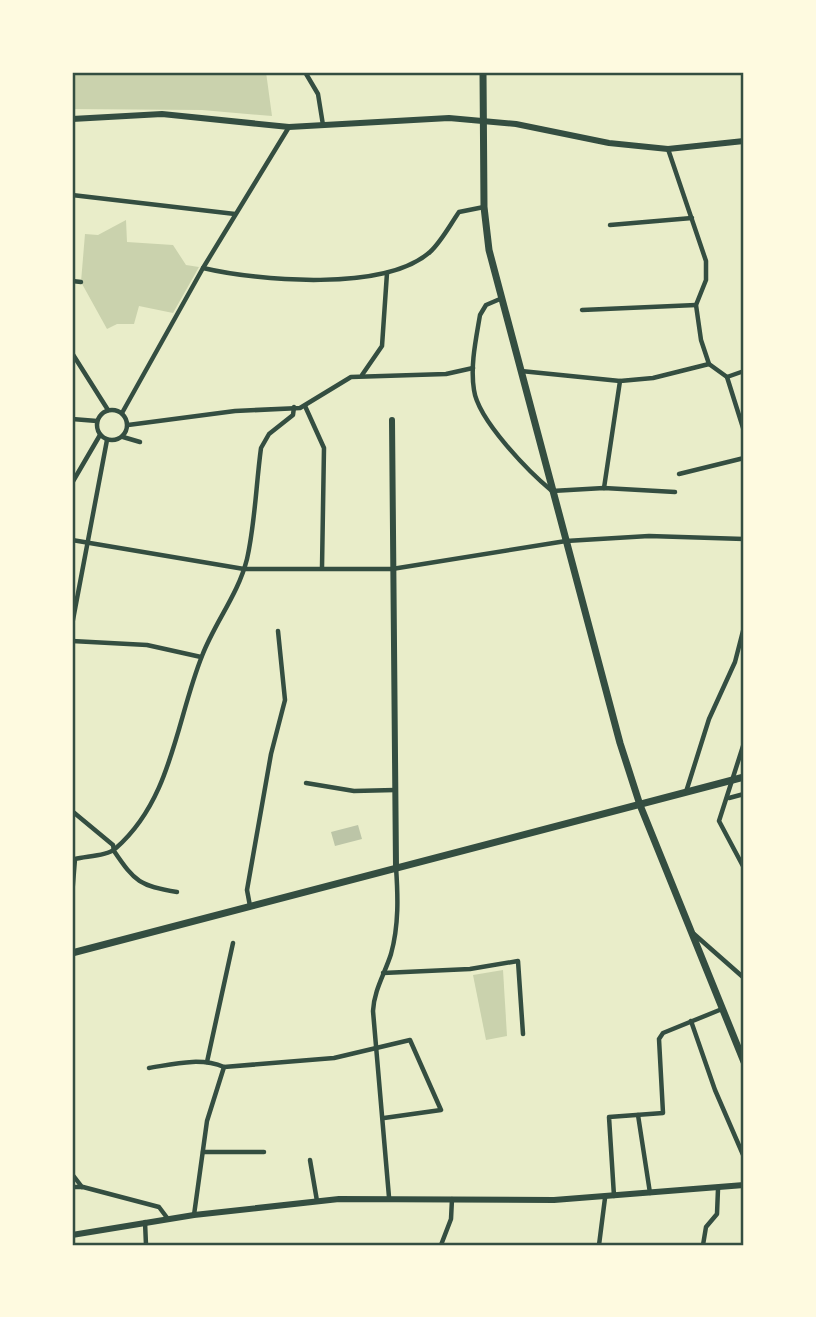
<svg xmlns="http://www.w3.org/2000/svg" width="816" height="1317" font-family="'Sofia Sans Condensed',sans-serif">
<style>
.green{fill:#cad2ad}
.building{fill:#bcc5a7}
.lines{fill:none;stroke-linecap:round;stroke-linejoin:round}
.minor{stroke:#344e41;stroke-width:4.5}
.tertiary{stroke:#344e41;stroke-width:6}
.secondary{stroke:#344e41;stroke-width:6}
.primary{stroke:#344e41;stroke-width:7}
.neatline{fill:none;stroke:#344e41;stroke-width:2.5}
</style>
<rect width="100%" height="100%" fill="#e9edc9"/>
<g class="green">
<polygon points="72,72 266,72 272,116 202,110 72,109"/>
<polygon points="126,220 127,242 173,245 186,265 199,267 173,313 139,306 134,324 117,324 107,329 81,282 85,234 98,235"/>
<polygon points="503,970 507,1036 486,1040 473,975"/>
</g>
<polygon class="building" points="358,825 362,839 335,846 331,832"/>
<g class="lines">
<g class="minor">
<polyline points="305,72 318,94 323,125"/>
<polyline points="668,149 706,261 706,280 696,305 701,340 709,364 727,377 744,431"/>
<polyline points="72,195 235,214"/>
<polyline points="610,225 692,218"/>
<path d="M203,268C258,281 385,292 430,252C441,242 450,225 459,212L484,207"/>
<polyline points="72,281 81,282"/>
<path d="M500,299L486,305L480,315C476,339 470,366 474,390C478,420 529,472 552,491L604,488L675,492"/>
<polyline points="582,310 696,305"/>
<polyline points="72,353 108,410"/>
<polyline points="521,371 620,381 653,378 709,364"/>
<polyline points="362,375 382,346 387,273"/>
<polyline points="727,377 744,371"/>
<polyline points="305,406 324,448 322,568"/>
<circle cx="112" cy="425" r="15"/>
<polyline points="122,413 203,268 289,127"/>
<polyline points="72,419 97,421"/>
<polyline points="128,425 235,411 300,408 351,377 446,374 473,368"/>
<polyline points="123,437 140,442"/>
<polyline points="679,474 744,458"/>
<polyline points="72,483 100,435"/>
<polyline points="604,488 620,381"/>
<polyline points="72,540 244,569 392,569 566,541 649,536 744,539"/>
<polyline points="72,625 107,440"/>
<polyline points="72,641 147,645 201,657"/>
<polyline points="744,743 719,821 744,868"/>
<polyline points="306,783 354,791 395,790"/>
<polyline points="686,792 709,719 735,662 744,627"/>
<polyline points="729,798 744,794"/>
<path d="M72,811L113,845L114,851C135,882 140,886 177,892"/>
<path d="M72,896L75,859C87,856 108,856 116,848C172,799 176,721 202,656C215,622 238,595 247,559C255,524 256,485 261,448L269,434L293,415L294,407"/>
<polyline points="250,906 247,890 271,754 285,700 278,631"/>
<polyline points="694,934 744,978"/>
<polyline points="383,973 470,969 518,961 523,1034"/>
<polyline points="691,1021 715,1090 744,1157"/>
<polyline points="207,1062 233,943"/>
<path d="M149,1068C174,1064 200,1057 224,1067L334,1058L410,1040L441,1110L384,1118"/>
<polyline points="638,1115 650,1193"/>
<polyline points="203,1152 264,1152"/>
<polyline points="310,1160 317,1201"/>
<polyline points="72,1174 82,1187"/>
<polyline points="72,1187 83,1187 159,1207 168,1219"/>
<polyline points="614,1196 609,1117 663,1113 659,1039 663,1033 722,1009"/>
<path d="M389,1197L373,1011C374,990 385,973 391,954C399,925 398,896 396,867"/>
<polyline points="194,1215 207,1121 224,1067"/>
<polyline points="145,1222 146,1245"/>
<polyline points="441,1245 451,1219 452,1199"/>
<polyline points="599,1245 605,1198"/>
<polyline points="703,1245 706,1227 717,1214 718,1189"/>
</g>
<polyline class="tertiary" points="392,420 396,867"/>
<g class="secondary">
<polyline points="72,119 162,114 289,127 449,118 516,124 609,143 668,149 744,141"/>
<polyline points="72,1235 194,1215 339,1199 554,1200 744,1185"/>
</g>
<g class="primary">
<polyline points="483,72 484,207 489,250 620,743 640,805 744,1062"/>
<polyline points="72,953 744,777"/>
</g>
</g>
<rect width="816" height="1317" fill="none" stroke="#fefae0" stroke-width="147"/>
<rect x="74" y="74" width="668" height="1170" class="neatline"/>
</svg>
